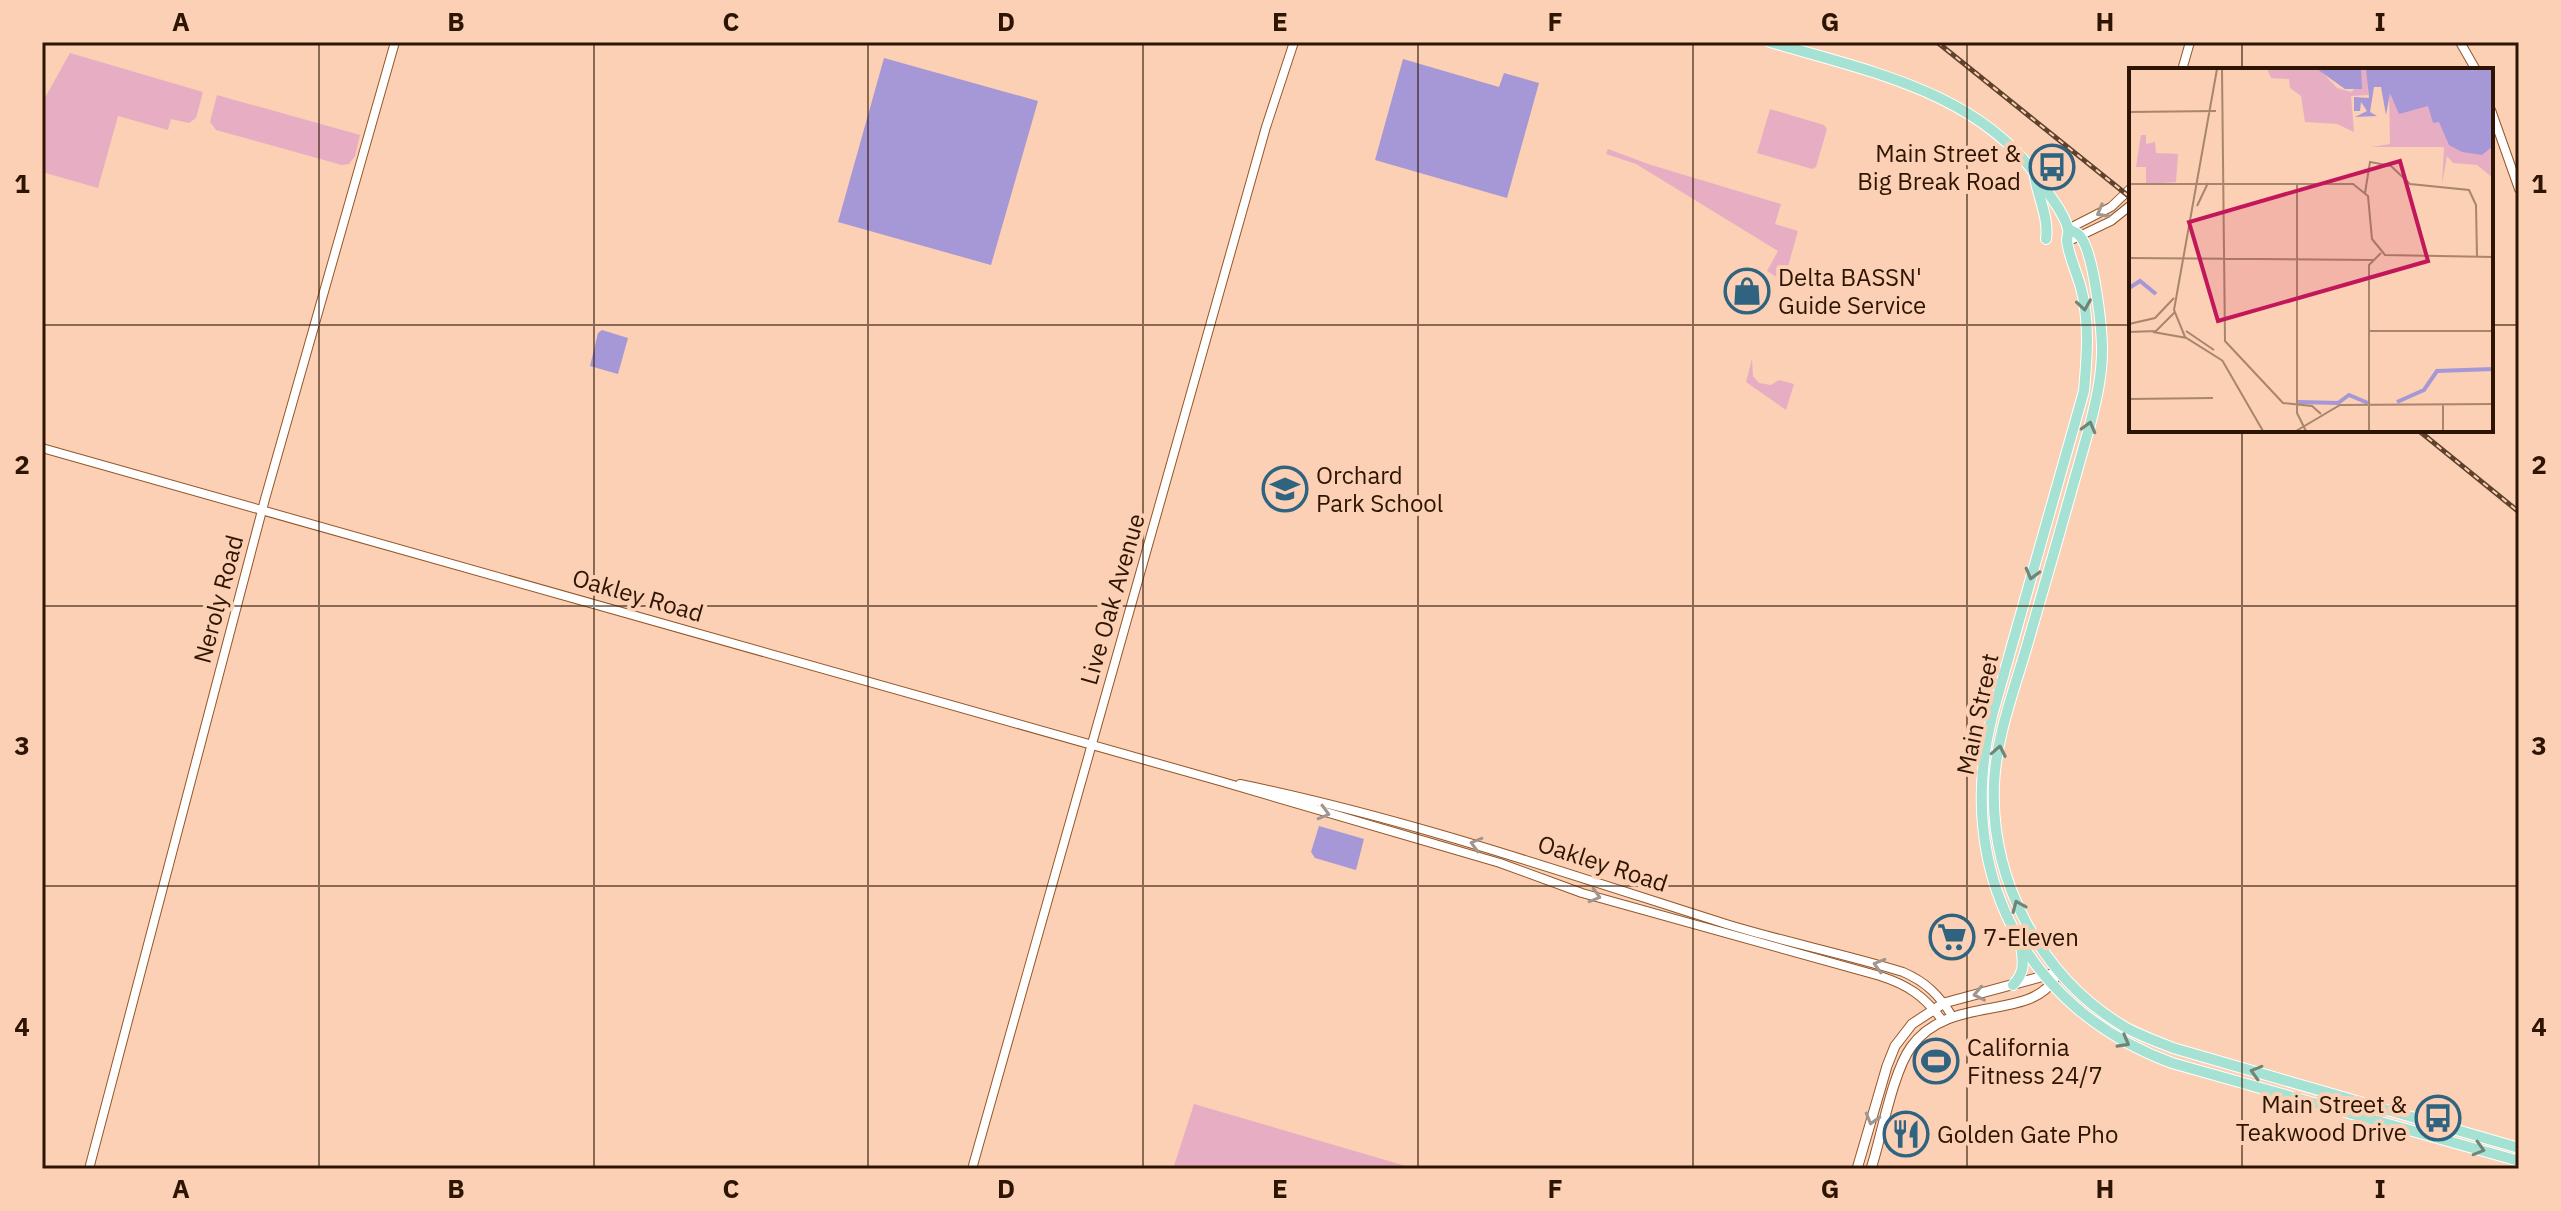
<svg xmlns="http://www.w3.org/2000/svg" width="2561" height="1211" font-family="'IBM Plex Sans',sans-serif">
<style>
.green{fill:#e7aec3}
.water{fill:#a697d6}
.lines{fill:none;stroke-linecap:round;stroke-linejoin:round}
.tertiary-casing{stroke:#945628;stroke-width:10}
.secondary-casing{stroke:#945628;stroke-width:11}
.primary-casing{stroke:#fff;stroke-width:12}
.tertiary{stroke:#fff;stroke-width:8}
.secondary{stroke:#fff;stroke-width:9}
.primary{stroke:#a6e2d3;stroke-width:10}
.rail-casing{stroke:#5f412c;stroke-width:5}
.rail{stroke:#fbd0b4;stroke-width:2;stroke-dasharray:6;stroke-linecap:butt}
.oneway{stroke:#a1958d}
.oneway2{stroke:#708575}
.grid{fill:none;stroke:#2e1402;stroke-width:2;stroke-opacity:0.55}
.labels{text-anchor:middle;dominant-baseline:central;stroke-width:8;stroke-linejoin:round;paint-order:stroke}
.poi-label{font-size:24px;fill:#2e1402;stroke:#fbd0b4;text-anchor:start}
.street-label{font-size:24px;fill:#2e1402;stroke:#fbd0b4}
.inset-river{fill:none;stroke:#a697d6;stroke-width:4}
.inset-road{fill:none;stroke:#a9856d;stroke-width:2}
.view{fill:#c2185b;fill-opacity:0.15;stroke:#c2185b;stroke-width:4}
.inset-edge{fill:none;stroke:#2e1402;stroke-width:4}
.neatline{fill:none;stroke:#2e1402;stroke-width:3}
.grid-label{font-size:26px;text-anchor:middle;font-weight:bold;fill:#2e1402}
</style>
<rect width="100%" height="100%" fill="#fbd0b4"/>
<g class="green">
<polygon points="70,53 203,92 196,118 189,123 171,119 168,130 118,116 98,188 42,172 42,103"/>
<polygon points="217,95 360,135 355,156 349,164 342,165 216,130 210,122"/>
<polygon points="1770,109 1824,125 1827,129 1816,167 1812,169 1757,153"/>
<polygon points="1608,149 1648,164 1781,204 1775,224 1798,231 1785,277 1780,279 1767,271 1778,251 1636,164 1606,154"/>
<polygon points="1752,359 1753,376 1759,383 1771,385 1779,380 1794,384 1786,410 1746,382"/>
<polygon points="1194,1104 1416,1169 1173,1169"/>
</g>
<g class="water">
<polygon points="884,58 1038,101 991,265 838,222"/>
<polygon points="1403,59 1499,87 1504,73 1539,83 1507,198 1375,160"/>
<polygon points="602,330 628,338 618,374 590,366 598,333"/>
<polygon points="1319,826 1364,839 1356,870 1315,858 1311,852"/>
</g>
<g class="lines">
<g class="tertiary-casing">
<g id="tertiary">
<polyline points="2460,42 2476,70"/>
<polyline points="2182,70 2190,42"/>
<polyline points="2491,110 2519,189"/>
<polyline points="2068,229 2111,207 2131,188"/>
<polyline points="2067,242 2111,221 2131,205"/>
<path d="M42,448L1223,782L1500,863L1582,893L1880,976C1908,985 1924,996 1942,1020"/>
<path d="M1240,784C1406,818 1565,873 1726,924C1785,942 1845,954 1903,972C1926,982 1939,995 1952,1016"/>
<polyline points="89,1169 265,499 395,42"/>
<polyline points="972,1169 1266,127 1294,42"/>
</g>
</g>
<g class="secondary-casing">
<g id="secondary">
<polyline points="1857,1169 1887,1066 1895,1046 1912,1024 1944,1003 2059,972"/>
<path d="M1871,1169C1882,1135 1892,1074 1911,1047C1950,993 2029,1022 2055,978"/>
</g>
</g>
<g class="primary-casing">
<g id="primary">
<path d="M1770,42C1868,71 1986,93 2044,187C2052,199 2065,215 2068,229C2069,233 2067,237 2067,241C2069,257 2077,273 2081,288C2090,322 2087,357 2084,391L1992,716C1954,869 2023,1008 2172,1063L2519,1161"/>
<path d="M2035,178C2039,199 2049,219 2046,239"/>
<path d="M2068,229C2072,231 2076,232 2079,235C2094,250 2102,329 2102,351C2102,376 2096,401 2090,425C2070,497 2049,570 2028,642C2015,688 1996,736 1994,784C1990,880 2040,976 2123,1026C2138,1035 2156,1041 2173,1048L2519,1148"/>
<path d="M2013,985C2026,971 2023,962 2021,945"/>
</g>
</g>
<use href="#tertiary" class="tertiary"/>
<use href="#secondary" class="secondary"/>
<use href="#primary" class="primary"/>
<g class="rail-casing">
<g id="rail">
<polyline points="1937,42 2131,198"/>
<polyline points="2418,430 2519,512"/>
</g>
</g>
<use href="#rail" class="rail"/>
</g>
<defs><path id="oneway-chevron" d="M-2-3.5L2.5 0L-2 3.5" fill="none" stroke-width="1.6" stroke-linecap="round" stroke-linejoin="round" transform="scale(2)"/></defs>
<g class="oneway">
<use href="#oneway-chevron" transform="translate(2102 212) rotate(151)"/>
<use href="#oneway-chevron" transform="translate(1324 813) rotate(16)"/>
<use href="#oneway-chevron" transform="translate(1476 844) rotate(-164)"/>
<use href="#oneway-chevron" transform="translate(1595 896) rotate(16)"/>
<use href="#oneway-chevron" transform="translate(1879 965) rotate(-164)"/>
<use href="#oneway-chevron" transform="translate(1979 994) rotate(168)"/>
<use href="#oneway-chevron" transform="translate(1872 1119) rotate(106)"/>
</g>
<g class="oneway2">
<use href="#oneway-chevron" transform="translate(2084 305) rotate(81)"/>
<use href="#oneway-chevron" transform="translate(2089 427) rotate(-75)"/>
<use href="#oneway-chevron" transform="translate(2032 574) rotate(105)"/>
<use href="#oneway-chevron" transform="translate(1999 751) rotate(-79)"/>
<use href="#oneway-chevron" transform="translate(2018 906) rotate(-113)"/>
<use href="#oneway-chevron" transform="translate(2124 1042) rotate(29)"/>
<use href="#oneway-chevron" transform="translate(2256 1072) rotate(-164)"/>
<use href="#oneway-chevron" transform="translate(2479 1149) rotate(16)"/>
</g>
<path class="grid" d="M319,42V1169M594,42V1169M868,42V1169M1143,42V1169M1418,42V1169M1693,42V1169M1967,42V1169M2242,42V70M42,325H2131M2491,325H2519M2242,430V1169M42,606H2519M42,886H2519"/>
<defs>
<g id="bus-ring" transform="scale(2.3)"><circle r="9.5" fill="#fbd0b4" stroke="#2f637f" stroke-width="1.5"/><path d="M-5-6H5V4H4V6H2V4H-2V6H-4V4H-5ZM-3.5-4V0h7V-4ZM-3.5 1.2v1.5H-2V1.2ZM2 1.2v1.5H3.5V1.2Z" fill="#2f637f"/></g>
<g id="shop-ring" transform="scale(2.3)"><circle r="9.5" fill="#fbd0b4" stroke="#2f637f" stroke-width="1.5"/><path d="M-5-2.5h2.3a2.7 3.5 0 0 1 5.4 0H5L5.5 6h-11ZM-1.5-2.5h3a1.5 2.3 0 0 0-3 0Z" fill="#2f637f"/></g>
<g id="school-ring" transform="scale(2.3)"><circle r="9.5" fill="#fbd0b4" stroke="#2f637f" stroke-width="1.5"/><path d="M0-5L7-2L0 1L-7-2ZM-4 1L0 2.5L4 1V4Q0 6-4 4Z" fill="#2f637f"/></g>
<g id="supermarket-ring" transform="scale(2.3)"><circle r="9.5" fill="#fbd0b4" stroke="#2f637f" stroke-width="1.5"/><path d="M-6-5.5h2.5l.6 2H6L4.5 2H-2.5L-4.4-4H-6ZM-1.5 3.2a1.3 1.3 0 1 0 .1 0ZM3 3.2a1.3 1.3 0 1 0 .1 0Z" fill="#2f637f"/></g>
<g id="stadium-ring" transform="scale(2.3)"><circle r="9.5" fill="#fbd0b4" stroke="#2f637f" stroke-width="1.5"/><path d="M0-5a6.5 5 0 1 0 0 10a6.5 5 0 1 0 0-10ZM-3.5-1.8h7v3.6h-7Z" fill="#2f637f"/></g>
<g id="restaurant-ring" transform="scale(2.3)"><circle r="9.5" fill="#fbd0b4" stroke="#2f637f" stroke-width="1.5"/><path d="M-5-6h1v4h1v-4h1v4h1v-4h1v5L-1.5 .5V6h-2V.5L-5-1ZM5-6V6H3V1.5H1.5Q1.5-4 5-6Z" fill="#2f637f"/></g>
</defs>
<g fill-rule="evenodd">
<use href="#bus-ring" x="2052" y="167"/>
<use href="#shop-ring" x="1747" y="291"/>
<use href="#school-ring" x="1285" y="489"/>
<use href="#supermarket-ring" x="1952" y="937"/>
<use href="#stadium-ring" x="1936" y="1061"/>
<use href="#bus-ring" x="2438" y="1118"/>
<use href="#restaurant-ring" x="1906" y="1134"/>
</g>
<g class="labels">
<g class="poi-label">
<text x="2021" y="153" text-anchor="end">Main Street &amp;<tspan x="2021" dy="28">Big Break Road</tspan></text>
<text x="1778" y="277">Delta BASSN'<tspan x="1778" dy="28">Guide Service</tspan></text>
<text x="1316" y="475">Orchard<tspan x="1316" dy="28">Park School</tspan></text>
<text x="1983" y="937">7-Eleven</text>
<text x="1967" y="1047">California<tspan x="1967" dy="28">Fitness 24/7</tspan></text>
<text x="2407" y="1104" text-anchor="end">Main Street &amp;<tspan x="2407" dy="28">Teakwood Drive</tspan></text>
<text x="1937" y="1134">Golden Gate Pho</text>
</g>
<g class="street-label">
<text transform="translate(638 595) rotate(16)">Oakley Road</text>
<text transform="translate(218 599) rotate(-75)">Neroly Road</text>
<text transform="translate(1112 599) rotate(-74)">Live Oak Avenue</text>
<text transform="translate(1977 714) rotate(-78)">Main Street</text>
<text transform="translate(1603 863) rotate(18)">Oakley Road</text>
</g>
</g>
<g transform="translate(2129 68)">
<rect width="364" height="364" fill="#fbd0b4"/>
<path d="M138,1H190L208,20L222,24L228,19L230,1H238L239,27L222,28L225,64L208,56L176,54L172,28L161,20L160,11L142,10ZM364,1V110L348,97L324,95L318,88L313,117L315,79H242L261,76L260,23ZM12,67H17V76L26,74L27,85L49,86L47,114L17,116V99H7Z" fill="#e7aec3"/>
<path d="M188,1H232L233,21H216ZM237,1H364V78L353,87L333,84L320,77L310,54L304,55L299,38L270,46L261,25L257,47L252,19H245L241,44L248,48L226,49L238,43L232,34L231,43H225V29L240,30Z" fill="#a697d6"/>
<path class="inset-river" d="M0,220L11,213L27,226M169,334L209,335L220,327L239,335M268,334L295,322L308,303L364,301"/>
<path class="inset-road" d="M88,1L45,242L56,269L94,293M93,1L96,273L154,335L183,338L192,346M0,44L87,43M0,116H224L239,128L243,171L256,187L364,189M168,116V345L177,363M236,125L241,94L262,98L281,116L340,122L347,137L348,189M68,138L79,115M0,190L244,192M0,256L26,250L45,230M57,263L85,282M240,263H364M0,264L27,263L46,244M24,264L58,270M93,292L134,363M0,331L84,330M167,363L211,337L364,336M240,363V197L252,185M314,363V336"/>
<path class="view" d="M271,93L299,193L89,253L60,154Z"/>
<rect width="364" height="364" class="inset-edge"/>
</g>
<rect width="2561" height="1211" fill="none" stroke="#fbd0b4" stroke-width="88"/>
<rect x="44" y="44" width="2473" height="1123" class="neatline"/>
<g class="grid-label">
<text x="181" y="31">A</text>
<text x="456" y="31">B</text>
<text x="731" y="31">C</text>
<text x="1006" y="31">D</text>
<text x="1280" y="31">E</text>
<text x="1555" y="31">F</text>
<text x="1830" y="31">G</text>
<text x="2105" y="31">H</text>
<text x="2380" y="31">I</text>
<text x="22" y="193">1</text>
<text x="2539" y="193">1</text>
<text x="22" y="474">2</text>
<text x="2539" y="474">2</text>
<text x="22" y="755">3</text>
<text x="2539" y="755">3</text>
<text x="22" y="1036">4</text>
<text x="2539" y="1036">4</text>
<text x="181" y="1198">A</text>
<text x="456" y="1198">B</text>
<text x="731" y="1198">C</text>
<text x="1006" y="1198">D</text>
<text x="1280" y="1198">E</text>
<text x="1555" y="1198">F</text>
<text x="1830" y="1198">G</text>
<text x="2105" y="1198">H</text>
<text x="2380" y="1198">I</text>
</g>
</svg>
